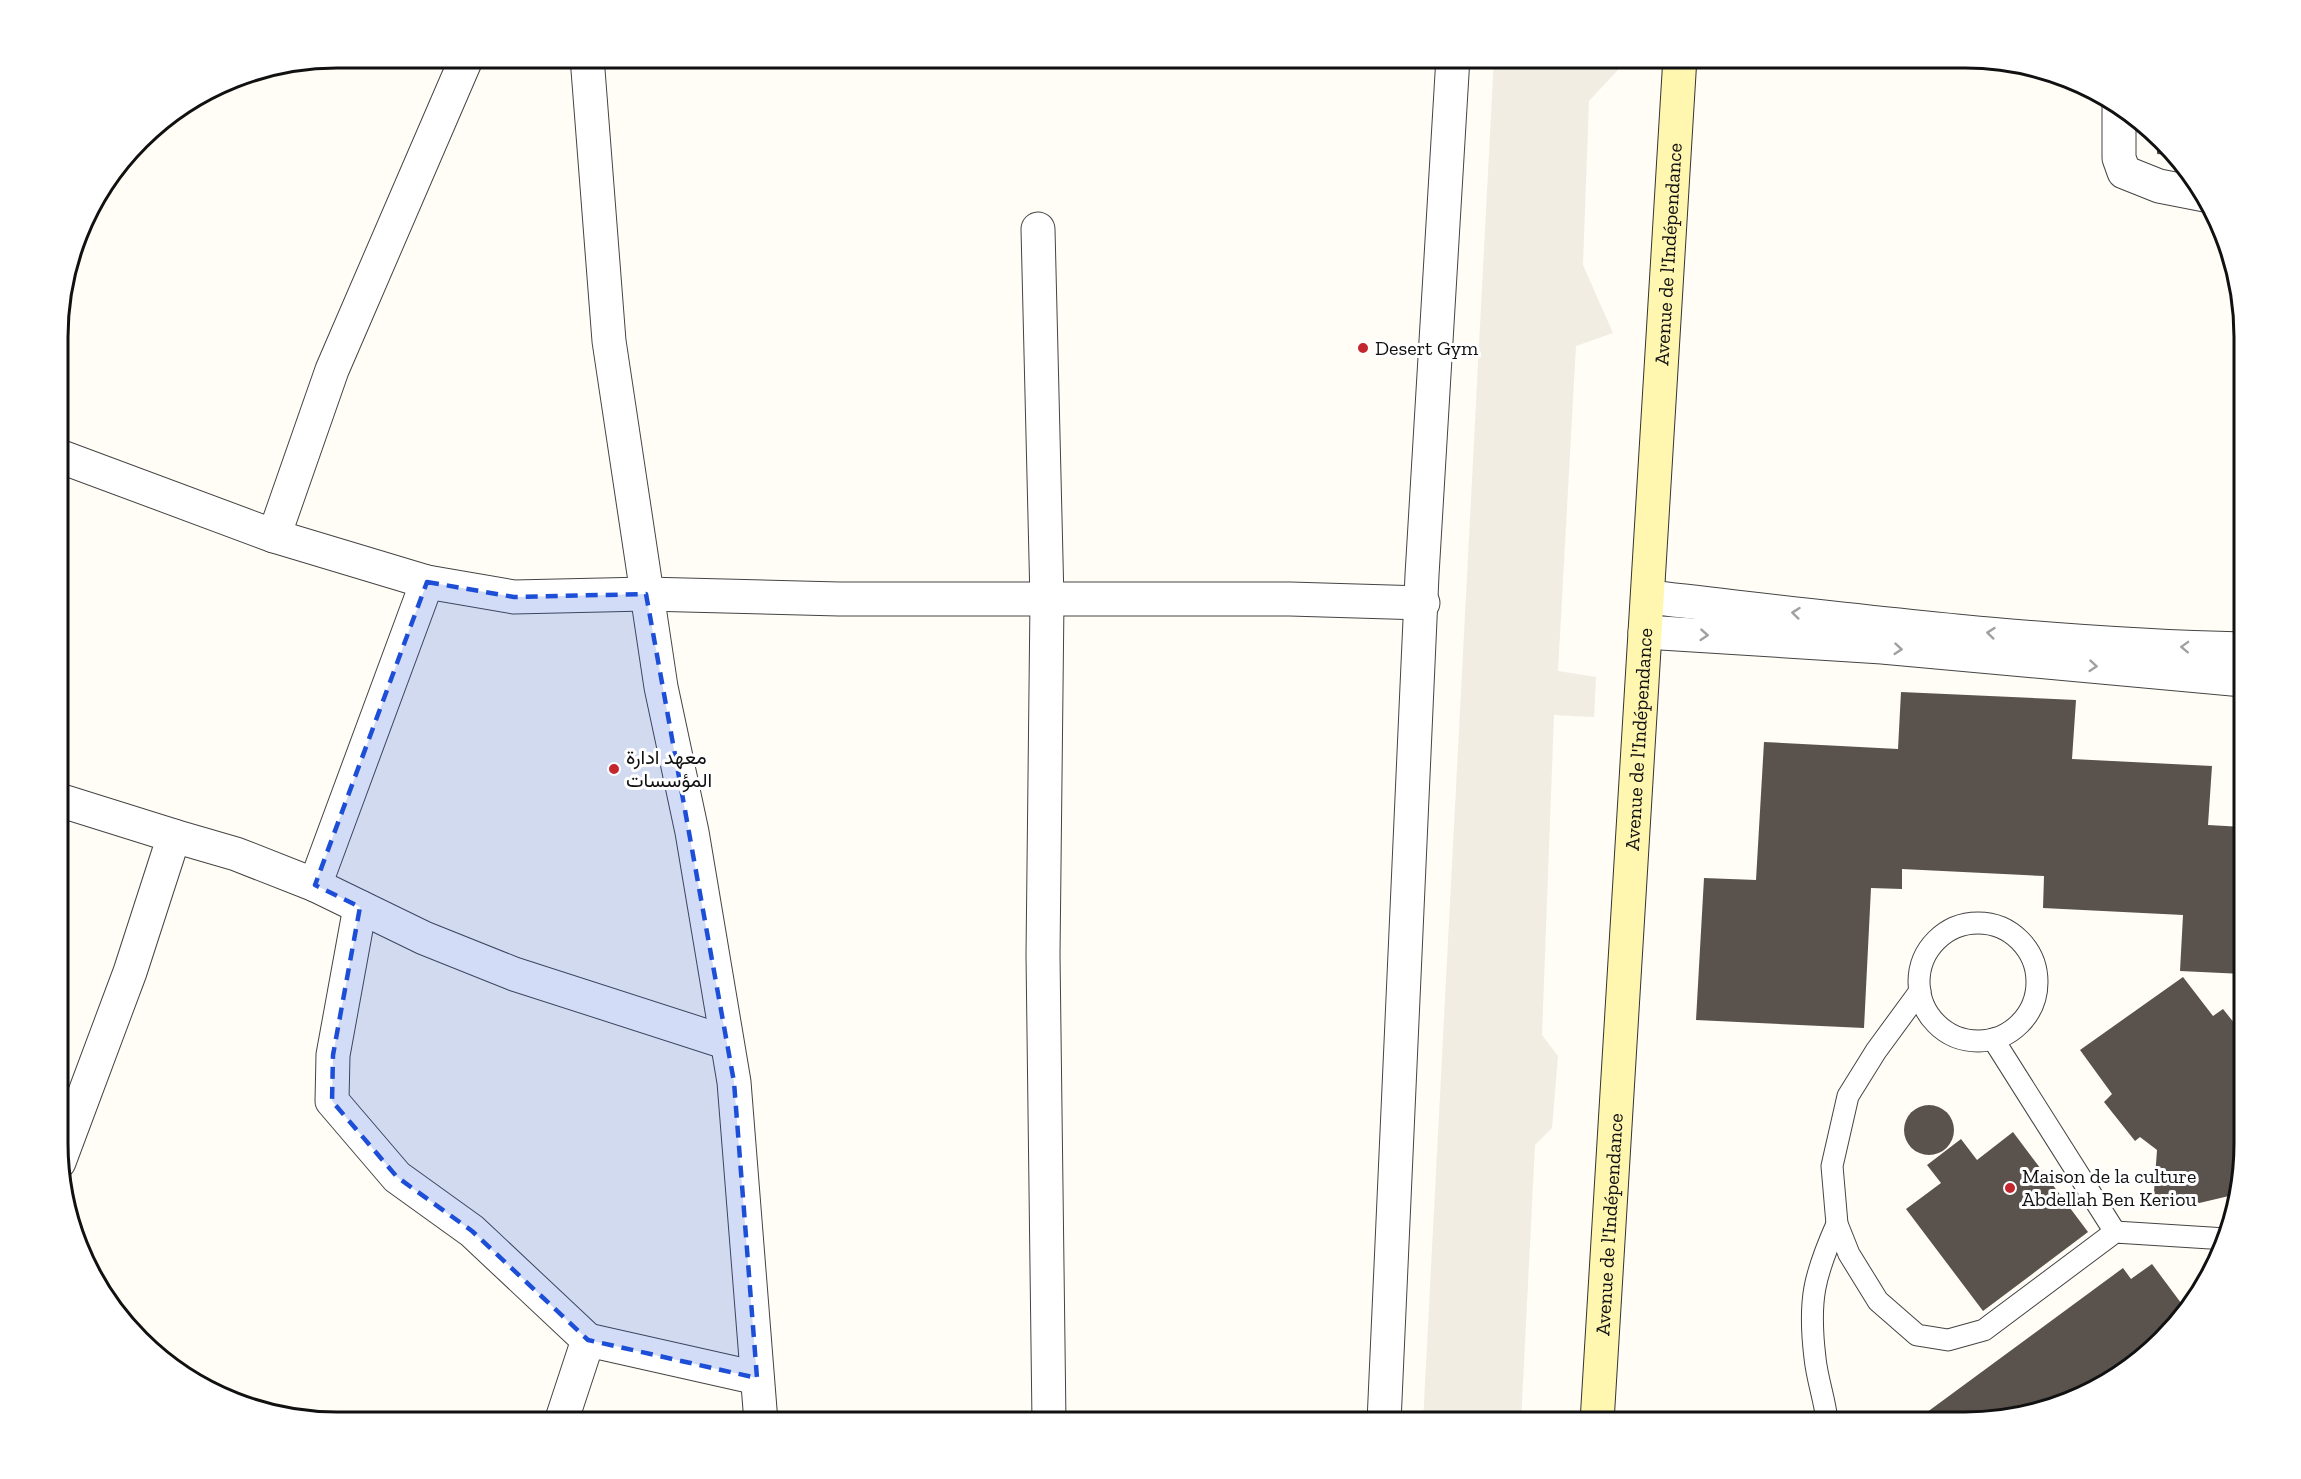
<svg xmlns="http://www.w3.org/2000/svg" width="2301" height="1479" font-family="'Zilla Slab',Vazirmatn,serif">
<style>
.plaza{fill:#f1ede2}
.building{fill:#5a524d}
.lines{fill:none;stroke-linecap:round;stroke-linejoin:round}
.service-casing{stroke:#444;stroke-width:23}
.minor-casing{stroke:#444;stroke-width:35}
.secondary-casing{stroke:#333;stroke-width:35}
.service{stroke:#fff;stroke-width:21}
.minor{stroke:#fff;stroke-width:33}
.secondary{stroke:#fff6b0;stroke-width:33}
.oneway{stroke:#a0a0a0}
.marked{fill:#1d4ed8;fill-opacity:0.2;stroke:#1d4ed8;stroke-width:4.5;stroke-dasharray:12 8;stroke-linejoin:round}
.poi-dot{fill:#c4262e;stroke:#fff;stroke-width:2}
.labels{text-anchor:middle;dominant-baseline:central;stroke-width:6;stroke-linejoin:round;paint-order:stroke}
.street-label{font-size:20px;fill:#111;stroke:#fff}
.poi-label{font-size:20px;fill:#111;stroke:#fff;text-anchor:start}
.rim{fill:none;stroke:#111;stroke-width:3}
</style>
<rect width="100%" height="100%" fill="#fffdf5"/>
<polygon class="plaza" points="1494,57 1630,57 1589,101 1583,265 1613,333 1576,346 1558,671 1596,677 1594,717 1554,715 1542,1035 1558,1056 1552,1128 1535,1145 1521,1422 1423,1422"/>
<g class="building">
<polygon points="2157,144 2167,155 2157,154"/>
<polygon points="1901,692 2076,700 2072,759 2212,766 2208,825 2243,827 2243,974 2180,971 2183,915 2043,908 2044,876 1902,869 1902,889 1871,888 1864,1028 1696,1020 1704,878 1756,880 1764,742 1898,749"/>
<polygon points="2183,977 2213,1016 2223,1009 2243,1034 2243,1161 2237,1191 2229,1196 2178,1208 2153,1206 2157,1150 2140,1137 2135,1141 2104,1102 2112,1094 2080,1050"/>
<circle cx="1929" cy="1130" r="25"/>
<polygon points="2013,1132 2088,1232 1983,1311 1906,1209 1941,1183 1927,1165 1961,1139 1977,1160"/>
<polygon points="2152,1264 2184,1307 2189,1305 2104,1385 1983,1421 1915,1421 2123,1268 2131,1279"/>
</g>
<g class="lines">
<g class="service-casing">
<g id="service">
<circle cx="1978" cy="982" r="59"/>
<polyline points="1920,991 1876,1051 1848,1096 1832,1166 1837,1224 1849,1254 1878,1301 1917,1335 1948,1340 1984,1330 2115,1232 2226,1239"/>
<polyline points="1993,1039 2115,1232"/>
<path d="M1827,1421C1825,1400 1817,1379 1815,1358C1808,1300 1814,1276 1837,1224"/>
</g>
</g>
<g class="minor-casing">
<g id="minor">
<polyline points="587,57 609,341 661,687 692,832 734,1082 761,1422"/>
<polyline points="2119,104 2119,158 2124,172 2159,186 2205,195"/>
<polyline points="1038,229 1047,600 1043,955 1049,1422"/>
<polyline points="59,456 274,536 427,582"/>
<polyline points="274,536 332,370 467,57"/>
<path d="M1648,597C1845,619 2044,645 2243,649"/>
<polyline points="1645,632 1882,647 2243,680"/>
<polyline points="59,800 174,836 130,972 59,1162"/>
<polyline points="174,836 236,854 315,885 424,938 514,974 725,1042"/>
<polyline points="315,885 427,582 514,597 646,594 839,599 1290,599 1423,603"/>
<polyline points="360,907 333,1055 332,1101 397,1177 472,1231 588,1340"/>
<polyline points="561,1422 588,1340 757,1378"/>
<polyline points="1384,1422 1422,575 1453,57"/>
</g>
</g>
<g class="secondary-casing">
<g id="secondary">
<path id="s1" d="M1597,1422L1680,57"/>
</g>
</g>
<use href="#service" class="service"/>
<use href="#minor" class="minor"/>
<use href="#secondary" class="secondary"/>
</g>
<defs><path id="oneway-chevron" d="M-2-3.5L2.5 0L-2 3.5" fill="none" stroke-width="1.6" stroke-linecap="round" stroke-linejoin="round" transform="scale(1.5)"/></defs>
<g class="oneway">
<use href="#oneway-chevron" transform="translate(1796 613) rotate(-174)"/>
<use href="#oneway-chevron" transform="translate(1991 633) rotate(-174)"/>
<use href="#oneway-chevron" transform="translate(1704 635) rotate(4)"/>
<use href="#oneway-chevron" transform="translate(2185 647) rotate(-178)"/>
<use href="#oneway-chevron" transform="translate(1898 649) rotate(5)"/>
<use href="#oneway-chevron" transform="translate(2093 666) rotate(5)"/>
</g>
<path class="marked" d="M427,582L514,597L646,594L734,1082L757,1378L588,1340L472,1231L397,1177L332,1101L333,1055L360,907L315,885Z"/>
<g class="poi-dot">
<circle cx="1363" cy="348" r="6"/>
<circle cx="614" cy="769" r="6"/>
<circle cx="2010" cy="1188" r="6"/>
</g>
<g class="labels">
<g class="street-label">
<text stroke="none"><textPath href="#s1" startOffset="1170">Avenue de l'Indépendance</textPath></text>
<text stroke="none"><textPath href="#s1" startOffset="684">Avenue de l'Indépendance</textPath></text>
<text stroke="none"><textPath href="#s1" startOffset="198">Avenue de l'Indépendance</textPath></text>
</g>
<g class="poi-label">
<text x="1375" y="348">Desert Gym</text>
<text x="626" y="757">معهد ادارة<tspan x="626" dy="23">المؤسسات</tspan></text>
<text x="2022" y="1176">Maison de la culture<tspan x="2022" dy="23">Abdellah Ben Keriou</tspan></text>
</g>
</g>
<path d="M0 0H2301V1479H0ZM337 68H1965A269 269 0 0 1 2234 337V1143A269 269 0 0 1 1965 1412H337A269 269 0 0 1 68 1143V337A269 269 0 0 1 337 68Z" fill="#fff" fill-rule="evenodd"/>
<path class="rim" d="M337 68H1965A269 269 0 0 1 2234 337V1143A269 269 0 0 1 1965 1412H337A269 269 0 0 1 68 1143V337A269 269 0 0 1 337 68Z"/>
</svg>
